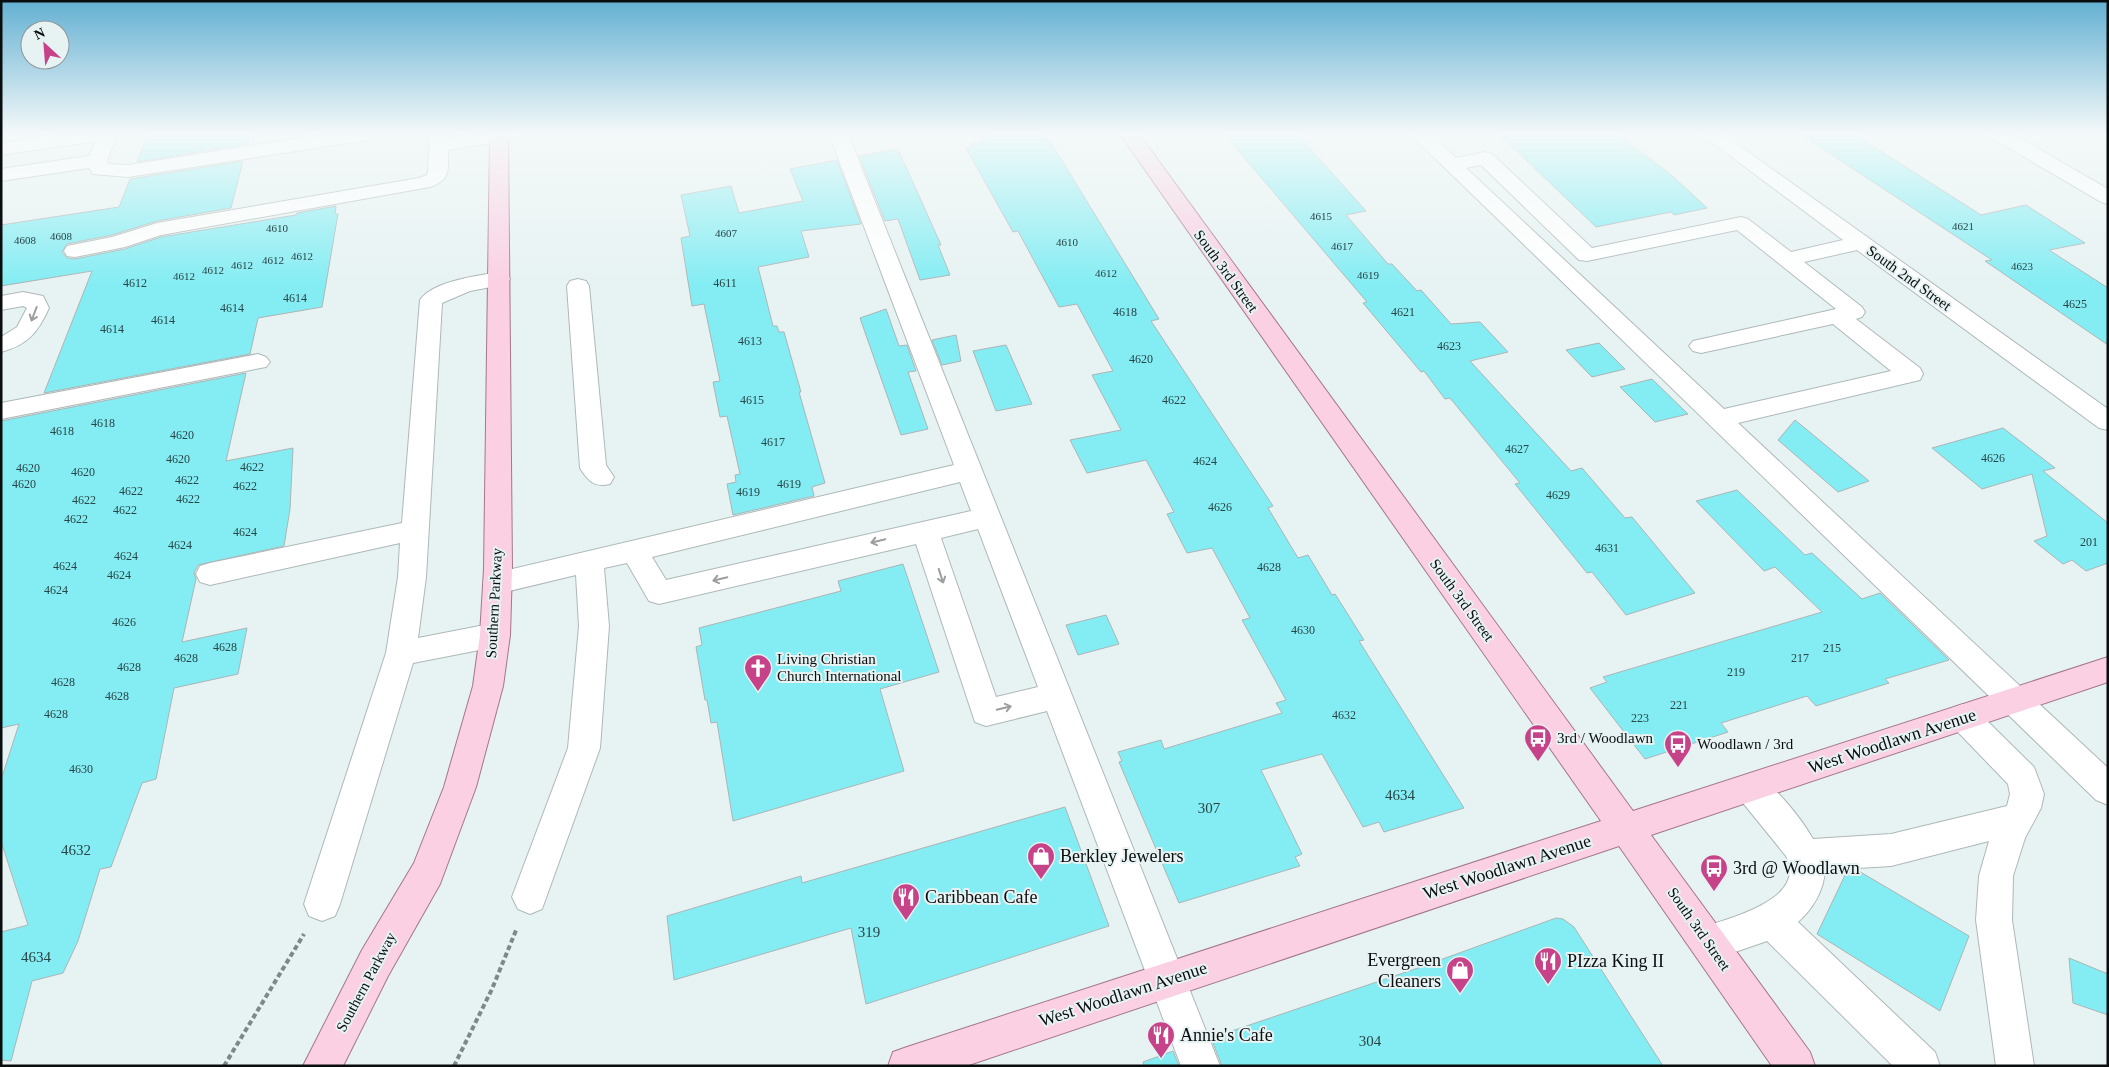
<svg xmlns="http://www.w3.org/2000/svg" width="2109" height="1067" font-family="'Times New Roman',serif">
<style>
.building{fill:#84edf3;stroke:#abb5b6}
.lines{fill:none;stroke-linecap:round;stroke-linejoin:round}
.minor-casing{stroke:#aeb8b8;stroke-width:2}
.major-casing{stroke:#a3778b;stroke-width:2}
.path{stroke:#7f8787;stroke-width:4;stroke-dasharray:5 3;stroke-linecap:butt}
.minor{fill:#fff;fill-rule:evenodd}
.major{fill:#fad0e2;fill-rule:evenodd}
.oneway{stroke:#9d9e9f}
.labels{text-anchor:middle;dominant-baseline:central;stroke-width:4;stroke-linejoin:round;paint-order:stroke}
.far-number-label{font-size:11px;fill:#284547}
.number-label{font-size:12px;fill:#284547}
.street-label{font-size:15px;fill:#0a0d0e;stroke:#e7f2f2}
.poi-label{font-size:15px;fill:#0a0d0e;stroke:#e7f2f2;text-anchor:start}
.near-number-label{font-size:15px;fill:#284547}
.near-street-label{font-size:18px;fill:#0a0d0e;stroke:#e7f2f2}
.near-poi-label{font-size:18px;fill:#0a0d0e;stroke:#e7f2f2;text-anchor:start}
</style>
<rect width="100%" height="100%" fill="#e7f2f2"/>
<g class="building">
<polygon points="148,134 250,134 247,144 137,162"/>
<polygon points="1004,134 1036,134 1039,139 1048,138 1159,319 1151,321 1273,506 1268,508 1298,558 1308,555 1332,595 1335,594 1364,640 1359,641 1464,808 1384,832 1379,822 1363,827 1322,754 1261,770 1302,854 1295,857 1300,866 1179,903 1119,762 1122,761 1118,752 1161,740 1164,749 1282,713 1276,703 1286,700 1242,620 1250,618 1212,548 1187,553 1167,514 1174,512 1146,460 1087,473 1070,440 1121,430 1092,375 1113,371 1077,304 1059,307 1018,231 1013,232 966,148 973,147 971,144 984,142 983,138"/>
<polygon points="1224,134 1297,134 1366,211 1346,215 1388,264 1392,264 1417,291 1421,290 1451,324 1480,322 1508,352 1470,361 1571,471 1582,468 1625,518 1632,517 1695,593 1626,615 1592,572 1587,573 1515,484 1520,483 1450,398 1445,399 1424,371 1421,372 1363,303 1367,302"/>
<polygon points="1499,134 1617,134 1669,173 1707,208 1674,215 1671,212 1596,227"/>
<polygon points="1800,134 1854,134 1981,215 2026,205 2085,243 2049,250 2108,288 2108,345 1985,261 1992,260"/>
<polygon points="898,149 941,245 938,245 950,275 920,280 898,219 885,221 859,156"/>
<polygon points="837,160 861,224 801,231 809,257 758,267 773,326 777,326 779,332 784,332 801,392 799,392 825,483 812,487 814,496 733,515 727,484 736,482 735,475 740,474 727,416 720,417 713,382 720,381 704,304 692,306 681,238 690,236 681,195 731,186 739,213 803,201 790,169"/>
<polygon points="243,161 231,208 157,221 112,235 67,244 62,252 67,258 75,259 125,249 161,237 296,215 297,213 336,206 335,214 338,214 322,307 258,318 250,354 44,393 92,271 1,286 1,225 119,207 130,179"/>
<polygon points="886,309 899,346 907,345 916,371 908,372 928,429 901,435 860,318"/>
<polygon points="956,335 961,361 942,365 932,340"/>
<polygon points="1599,343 1625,369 1592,377 1566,350"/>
<polygon points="1006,345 1032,404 996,411 973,351"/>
<polygon points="246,373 226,461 293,448 290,509 284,546 198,565 194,573 196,579 182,642 247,628 238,674 174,688 156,779 142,783 111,867 100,869 78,941 63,973 32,981 11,1061 1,1060 1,932 28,925 1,841 1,780 19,724 1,728 1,421"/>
<polygon points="1652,379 1688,414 1655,422 1620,387"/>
<polygon points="1795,420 1869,481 1838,492 1778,440"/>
<polygon points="2003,428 2055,468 2043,471 2108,523 2108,563 2086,571 2072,560 2063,564 2034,541 2047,536 2032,474 1982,489 1932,448"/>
<polygon points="1737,490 1805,555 1812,553 1862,599 1880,593 1949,660 1885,679 1889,683 1816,706 1807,696 1721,723 1728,732 1645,759 1590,688 1607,682 1603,677 1822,612 1775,567 1764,571 1696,501"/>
<polygon points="903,564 939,672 880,689 904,771 733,821 717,722 711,723 707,700 705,700 696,647 702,645 699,628 841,591 838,581"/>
<polygon points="1106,615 1119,644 1078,655 1066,625"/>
<polygon points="1065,807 1109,926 866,1004 851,928 674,980 667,916 801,876 802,883"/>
<polygon points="1857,870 1969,936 1940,1011 1817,934 1847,871"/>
<polygon points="1556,918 1563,919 1574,927 1663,1066 1222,1066 1211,1038 1415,969"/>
<polygon points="2069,958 2108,974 2108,1015 2073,1003"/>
<polygon points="1173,1051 1179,1066 1144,1066 1143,1062"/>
</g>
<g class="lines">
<g class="minor-casing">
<g id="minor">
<polygon points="61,134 117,134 107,161 108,164 128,165 327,134 376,134 374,138 367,140 128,177 93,174 89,168 1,181 1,169 89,156 96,141 1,155 1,143"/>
<path d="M430,134H448V139L473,134H517L515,138L508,140L448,150C448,170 451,180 430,187L161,235L125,247L75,257L67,256L64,251L67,246L112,237L157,223L419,178L427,175L428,172Z"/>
<path d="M829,134H848L1220,1066H1181L1047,711L986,726L975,722L916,544L659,604L649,601L627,563L604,568L609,626L600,748L542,909L530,914L518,909L512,897L568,748L579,626L576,575L497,594L487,591L483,583L487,575L954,465ZM960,482L971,511L666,580L652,557ZM978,529L1038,687L996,697L941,538Z"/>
<path d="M1410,134H1430L1456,158L1485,152L1492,154L1592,248L1741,217L1748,219L1791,252L1843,240L1701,134H1723L2108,409V430L2099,428L1857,250L1804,262L1862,307L1865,312L1862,317L1856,319L1920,368L1923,374L1920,380L1738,423L2108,768V805L2096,800ZM1481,165L1579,260L1587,261L1737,230L1836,309L1693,341L1689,346L1693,351L1701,353L1833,324L1891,371L1724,409L1466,168Z"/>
<polygon points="1990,134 2013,134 2108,189 2108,204 2101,202 1992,138"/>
<path d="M499,272L507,274L510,279L507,284L470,291L442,303L426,577L418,638L495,623L505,627L510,635L505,643L495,647L413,663L340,904L335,916L322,921L309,916L304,904L386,653L398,577L400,543L210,585L200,582L196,574L200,566L210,563L402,523L420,300C433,281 477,276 499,272Z"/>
<path d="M578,279L586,281L589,286L606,465L614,477L610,484C595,488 588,481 580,468L567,286L570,281Z"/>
<path d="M23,292L43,296L49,308C38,332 28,345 1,352V337L17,327L27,308L23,306L1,310V296Z"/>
<polygon points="258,354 266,357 270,362 266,367 1,419 1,403"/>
<path d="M1963,704L1974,708L2034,767L2044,794L2041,808L2025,838L2013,876L2012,920L2034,1066H1996L1976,920L1979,876L1989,841L1891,866L1825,870C1824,890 1813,909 1798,922L1935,1052L1940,1066H1893L1767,941L1709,961L1696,956L1691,943L1696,930C1723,919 1809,902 1786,856L1739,798L1735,788L1739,778L1751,773C1773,782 1801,818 1813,839L1891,834L2007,806L2010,794L2008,784L1952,726L1947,717L1952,708Z"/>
</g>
</g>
<g class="major-casing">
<g id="major">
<polygon points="490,134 508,134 512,569 510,635 503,686 476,787 440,884 388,976 343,1066 303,1066 362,950 414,863 444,787 473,686 480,635 484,569"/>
<polygon points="1120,134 1139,134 1633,811 2108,657 2108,682 1651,835 1810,1052 1815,1066 1772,1066 1619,846 966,1066 888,1066 893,1052 907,1047 1601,821"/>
</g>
</g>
<g class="path">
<polyline points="224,1066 304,934"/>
<polyline points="454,1066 492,989 517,928"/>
</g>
<use href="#minor" class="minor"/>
<use href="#major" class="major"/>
</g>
<defs><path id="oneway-shaft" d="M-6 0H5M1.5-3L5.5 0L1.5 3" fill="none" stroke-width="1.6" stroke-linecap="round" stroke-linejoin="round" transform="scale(1.25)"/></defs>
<g class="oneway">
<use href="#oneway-shaft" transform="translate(34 314) rotate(111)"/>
<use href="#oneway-shaft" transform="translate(878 541) rotate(167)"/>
<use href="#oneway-shaft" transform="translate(941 576) rotate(72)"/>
<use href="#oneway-shaft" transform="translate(720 579) rotate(167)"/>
<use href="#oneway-shaft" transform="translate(1004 708) rotate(-14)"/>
</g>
<linearGradient id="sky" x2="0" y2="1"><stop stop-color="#63b0d2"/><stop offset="0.47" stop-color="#f4f9f9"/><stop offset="1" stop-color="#f4f9f9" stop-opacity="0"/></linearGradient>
<rect width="2109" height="284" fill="url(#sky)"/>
<defs>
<g id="church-pin" transform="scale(1.4375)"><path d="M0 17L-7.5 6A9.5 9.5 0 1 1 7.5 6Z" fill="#c64389" stroke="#e7f2f2"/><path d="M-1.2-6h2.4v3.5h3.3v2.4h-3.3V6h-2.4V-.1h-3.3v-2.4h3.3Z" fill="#fff"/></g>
<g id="bus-pin" transform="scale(1.4375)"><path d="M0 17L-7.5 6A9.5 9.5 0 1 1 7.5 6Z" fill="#c64389" stroke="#e7f2f2"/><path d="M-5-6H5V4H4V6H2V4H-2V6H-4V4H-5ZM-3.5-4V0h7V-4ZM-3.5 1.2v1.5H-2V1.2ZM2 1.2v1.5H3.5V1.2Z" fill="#fff"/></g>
<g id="shop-pin" transform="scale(1.4375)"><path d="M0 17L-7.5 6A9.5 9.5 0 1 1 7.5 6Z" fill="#c64389" stroke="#e7f2f2"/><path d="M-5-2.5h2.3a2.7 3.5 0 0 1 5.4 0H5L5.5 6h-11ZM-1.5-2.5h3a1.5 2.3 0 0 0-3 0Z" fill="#fff"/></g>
<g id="restaurant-pin" transform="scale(1.4375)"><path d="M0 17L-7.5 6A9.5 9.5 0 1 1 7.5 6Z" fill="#c64389" stroke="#e7f2f2"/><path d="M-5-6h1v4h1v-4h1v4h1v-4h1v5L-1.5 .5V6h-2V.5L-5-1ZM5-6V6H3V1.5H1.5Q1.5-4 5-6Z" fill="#fff"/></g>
</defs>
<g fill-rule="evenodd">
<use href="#church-pin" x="758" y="668"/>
<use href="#bus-pin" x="1538" y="738"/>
<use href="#bus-pin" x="1678" y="744"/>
<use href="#shop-pin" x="1041" y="856"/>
<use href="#bus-pin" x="1714" y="868"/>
<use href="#restaurant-pin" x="906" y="897"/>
<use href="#restaurant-pin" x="1548" y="961"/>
<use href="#shop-pin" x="1460" y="970"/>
<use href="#restaurant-pin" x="1161" y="1035"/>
</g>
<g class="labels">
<g class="far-number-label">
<text x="1321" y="216">4615</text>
<text x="1963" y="226">4621</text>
<text x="277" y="228">4610</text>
<text x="726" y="233">4607</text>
<text x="61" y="236">4608</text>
<text x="25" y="240">4608</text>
<text x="1067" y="242">4610</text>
<text x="1342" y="246">4617</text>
<text x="302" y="256">4612</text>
<text x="273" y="260">4612</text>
<text x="242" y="265">4612</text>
<text x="2022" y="266">4623</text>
<text x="213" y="270">4612</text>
<text x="1106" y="273">4612</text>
<text x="1368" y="275">4619</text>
<text x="184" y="276">4612</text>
</g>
<g class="number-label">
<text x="135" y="283">4612</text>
<text x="725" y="283">4611</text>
<text x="295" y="298">4614</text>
<text x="2075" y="304">4625</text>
<text x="232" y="308">4614</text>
<text x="1125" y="312">4618</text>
<text x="1403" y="312">4621</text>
<text x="163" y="320">4614</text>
<text x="112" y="329">4614</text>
<text x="750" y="341">4613</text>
<text x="1449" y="346">4623</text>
<text x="1141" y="359">4620</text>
<text x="752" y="400">4615</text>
<text x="1174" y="400">4622</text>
<text x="103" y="423">4618</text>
<text x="62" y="431">4618</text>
<text x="182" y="435">4620</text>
<text x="773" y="442">4617</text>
<text x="1517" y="449">4627</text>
<text x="1993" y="458">4626</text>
<text x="178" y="459">4620</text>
<text x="1205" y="461">4624</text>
<text x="252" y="467">4622</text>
<text x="28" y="468">4620</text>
<text x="83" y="472">4620</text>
<text x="187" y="480">4622</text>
<text x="24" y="484">4620</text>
<text x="789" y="484">4619</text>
<text x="245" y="486">4622</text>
<text x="131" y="491">4622</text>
<text x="748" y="492">4619</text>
<text x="1558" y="495">4629</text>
<text x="188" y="499">4622</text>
<text x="84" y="500">4622</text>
<text x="1220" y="507">4626</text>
<text x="125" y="510">4622</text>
<text x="76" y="519">4622</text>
<text x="245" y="532">4624</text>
<text x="2089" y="542">201</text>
<text x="180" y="545">4624</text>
<text x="1607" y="548">4631</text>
<text x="126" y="556">4624</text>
<text x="65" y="566">4624</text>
<text x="1269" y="567">4628</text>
<text x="119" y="575">4624</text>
<text x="56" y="590">4624</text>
<text x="124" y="622">4626</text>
<text x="1303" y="630">4630</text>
<text x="225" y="647">4628</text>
<text x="1832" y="648">215</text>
<text x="186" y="658">4628</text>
<text x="1800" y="658">217</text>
<text x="129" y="667">4628</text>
<text x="1736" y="672">219</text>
<text x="63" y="682">4628</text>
<text x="117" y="696">4628</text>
<text x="1679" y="705">221</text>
<text x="56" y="714">4628</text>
<text x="1344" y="715">4632</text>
<text x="1640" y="718">223</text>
<text x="81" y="769">4630</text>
</g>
<g class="street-label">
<text transform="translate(1226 271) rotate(54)">South 3rd Street</text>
<text transform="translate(1909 278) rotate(36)">South 2nd Street</text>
<text transform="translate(1462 600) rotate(54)">South 3rd Street</text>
<text transform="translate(494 603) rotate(-87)">Southern Parkway</text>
<text transform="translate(1699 929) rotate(55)">South 3rd Street</text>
<text transform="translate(366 982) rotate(-62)">Southern Parkway</text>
</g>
<g class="poi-label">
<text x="777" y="659">Living Christian<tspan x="777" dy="17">Church International</tspan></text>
<text x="1557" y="738">3rd / Woodlawn</text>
<text x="1697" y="744">Woodlawn / 3rd</text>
</g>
<g class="near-number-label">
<text x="1400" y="795">4634</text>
<text x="1209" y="808">307</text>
<text x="76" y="850">4632</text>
<text x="869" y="932">319</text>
<text x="36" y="957">4634</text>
<text x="1370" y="1041">304</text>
</g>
<g class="near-street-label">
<text transform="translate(1892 741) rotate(-18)">West Woodlawn Avenue</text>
<text transform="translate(1507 867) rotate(-18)">West Woodlawn Avenue</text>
<text transform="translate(1123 994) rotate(-18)">West Woodlawn Avenue</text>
</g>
<g class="near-poi-label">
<text x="1060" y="856">Berkley Jewelers</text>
<text x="1733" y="868">3rd @ Woodlawn</text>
<text x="925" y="897">Caribbean Cafe</text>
<text x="1441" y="960" text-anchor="end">Evergreen<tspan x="1441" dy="21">Cleaners</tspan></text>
<text x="1567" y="961">PIzza King II</text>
<text x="1180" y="1035">Annie's Cafe</text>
</g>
</g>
<rect width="2109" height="1067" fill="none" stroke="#0a0d0e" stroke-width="5"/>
<g transform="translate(45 45) rotate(334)"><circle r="24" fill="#e7f2f2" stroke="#8f9697"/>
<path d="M0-4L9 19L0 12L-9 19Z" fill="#c64389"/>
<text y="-8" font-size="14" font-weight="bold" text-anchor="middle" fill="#0a0d0e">N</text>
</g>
</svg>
